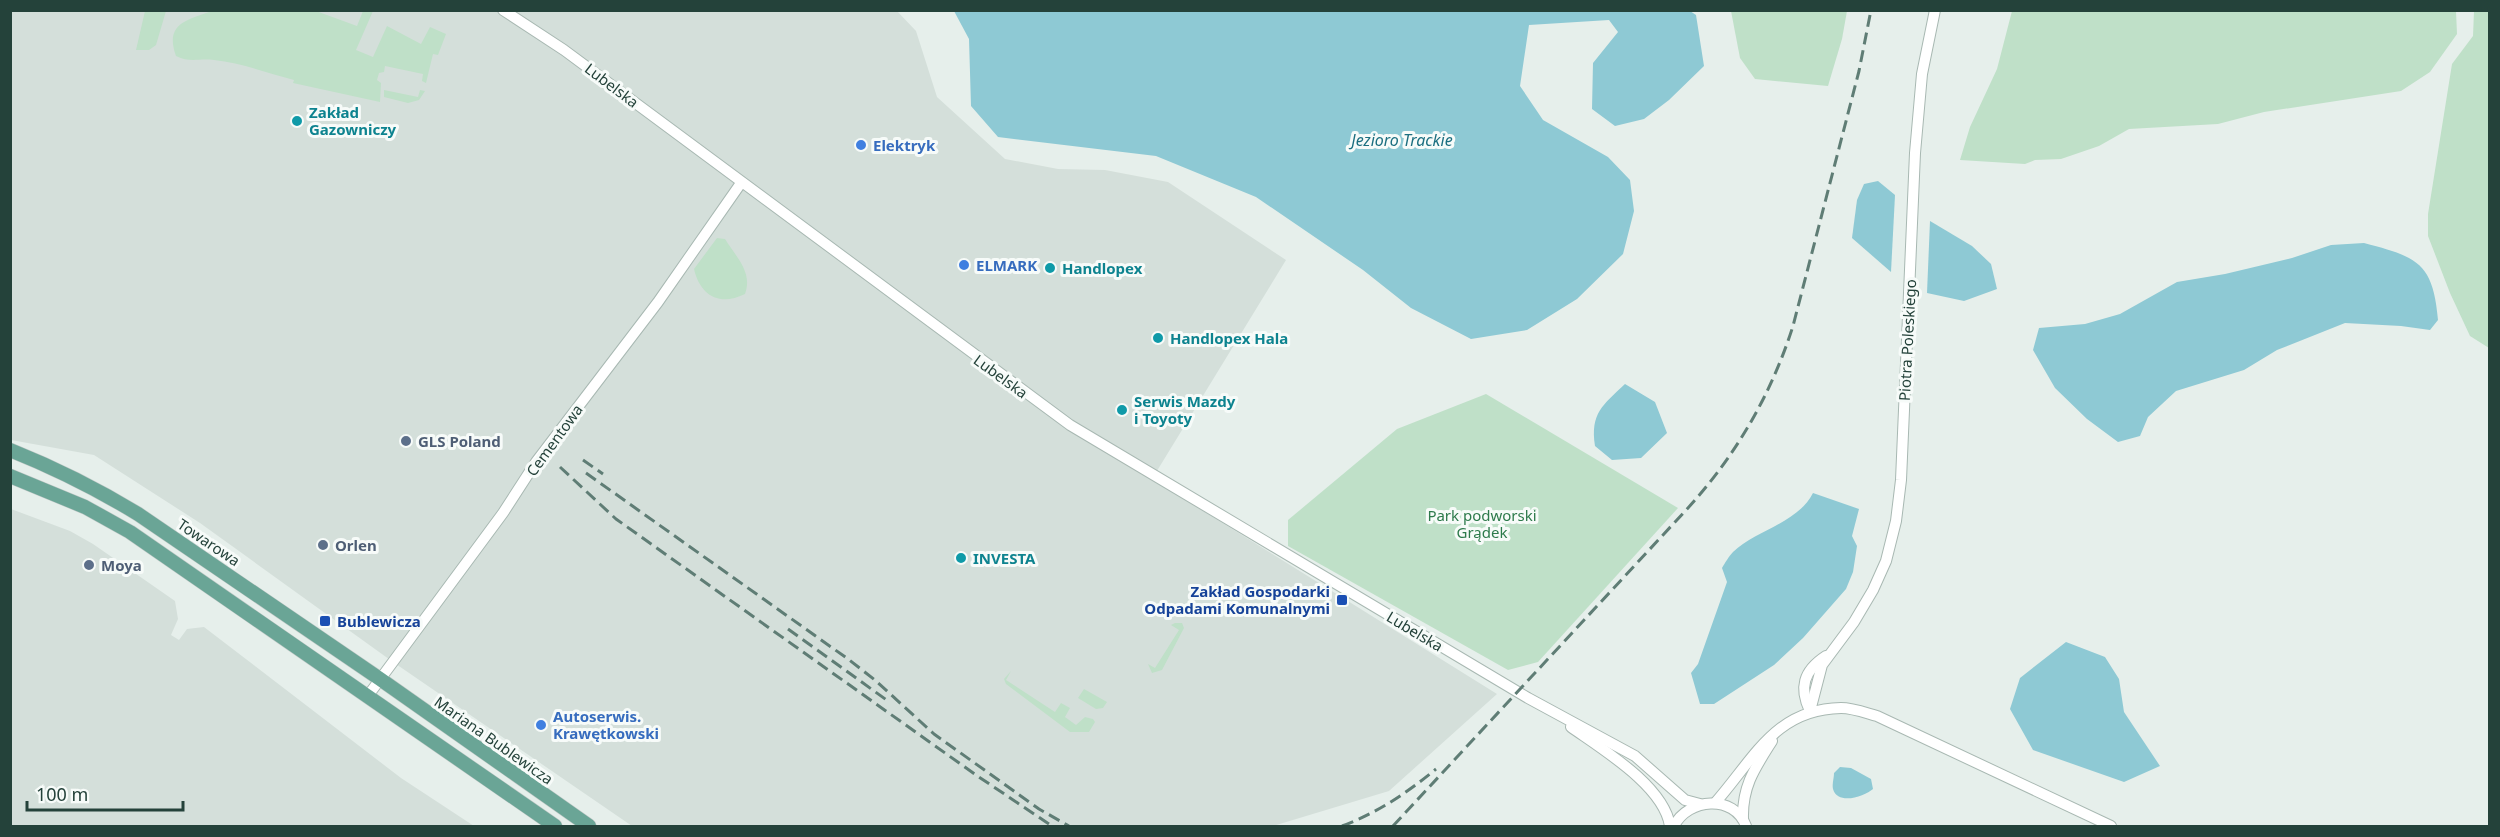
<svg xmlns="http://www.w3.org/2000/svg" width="2500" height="837" font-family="'Noto Sans',sans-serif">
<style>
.built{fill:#d4dfda}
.green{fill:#bfe0c8}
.water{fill:#8ec9d4}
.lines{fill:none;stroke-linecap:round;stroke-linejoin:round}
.minor-casing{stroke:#a8b8b2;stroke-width:12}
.major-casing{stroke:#c2cac8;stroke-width:15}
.minor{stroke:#fff;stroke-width:10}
.major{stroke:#6aa596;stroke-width:14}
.rail{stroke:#5f7d75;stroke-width:3;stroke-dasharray:12 6;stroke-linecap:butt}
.culture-dot{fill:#0f9aa8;stroke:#f7fbf9;stroke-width:2}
.shop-dot{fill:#3f7fe0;stroke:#f7fbf9;stroke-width:2}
.service-dot{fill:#5c6f8a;stroke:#f7fbf9;stroke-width:2}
.transit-dot{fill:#1a4fb4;stroke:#f7fbf9;stroke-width:2}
.labels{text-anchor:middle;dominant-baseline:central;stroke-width:6;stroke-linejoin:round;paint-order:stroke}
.street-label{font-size:15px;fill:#24423a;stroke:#f7fbf9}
.culture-label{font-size:15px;font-weight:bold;fill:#0d838f;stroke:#f7fbf9;text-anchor:start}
.shop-label{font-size:15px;font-weight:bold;fill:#366cbe;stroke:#f7fbf9;text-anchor:start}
.service-label{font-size:15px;font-weight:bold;fill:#4e5e75;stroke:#f7fbf9;text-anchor:start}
.park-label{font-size:15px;fill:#2d7a4b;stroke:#f7fbf9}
.transit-label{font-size:15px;font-weight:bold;fill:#164399;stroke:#f7fbf9;text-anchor:end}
.water-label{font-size:16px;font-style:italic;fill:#1c6f80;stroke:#f7fbf9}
</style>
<rect width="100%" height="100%" fill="#e6efeb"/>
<g class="built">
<polygon points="10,11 897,11 916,31 937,97 1005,159 1058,169 1105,170 1168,182 1286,260 1152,479 1497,694 1389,791 1273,826 632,826 393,662 200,523 94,455 11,440"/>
<polygon points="11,509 70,531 93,544 175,601 178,619 171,635 179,640 187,629 204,627 401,778 474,826 11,826"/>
</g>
<g class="green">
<polygon points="145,11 166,11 156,45 149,50 136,50"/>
<path d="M212,11H316L357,26L363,11H373L356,50L373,57L387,26L421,44L430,27L446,34L438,55L433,54L426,83L422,81L423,74L385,66L384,72L379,73L377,80L381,83L380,102L293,83L294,80C268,73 241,63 214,60C199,58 190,63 176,56C164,23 188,20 212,11Z"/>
<polygon points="1731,11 1847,11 1842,39 1828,86 1755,79 1740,58"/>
<polygon points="2012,11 2456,11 2457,34 2430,72 2401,91 2264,112 2218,124 2129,129 2099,146 2061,159 2035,160 2025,164 1960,160 1970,127 1997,69"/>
<polygon points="2474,11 2490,11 2489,348 2470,336 2450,293 2428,236 2428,214 2452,64 2473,36"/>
<polygon points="384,90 418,97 420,90 425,91 419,100 408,103 384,97"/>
<path d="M717,238L725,239C736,257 753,272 745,294C719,307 700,295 694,269Z"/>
<polygon points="1486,394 1678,508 1538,662 1508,670 1288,546 1288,520 1397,429"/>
<polygon points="1175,623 1182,623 1184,628 1162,670 1152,673 1148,664 1155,668 1179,630 1171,625"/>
<polygon points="1011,671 1006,680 1055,712 1061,703 1070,708 1065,717 1076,725 1085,717 1093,719 1095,722 1089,732 1070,732 1006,684 1004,679"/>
<polygon points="1084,689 1107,702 1103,708 1096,709 1078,698"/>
</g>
<g class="water">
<polygon points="954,11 1690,11 1696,15 1704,66 1669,100 1644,119 1615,126 1592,109 1593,63 1618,32 1609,20 1529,25 1520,86 1543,120 1608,157 1630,180 1634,211 1623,254 1577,299 1527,330 1471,339 1411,308 1363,270 1256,197 1156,156 998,137 971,106 969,39"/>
<polygon points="1878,181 1895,195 1891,272 1852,238 1857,200 1864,184"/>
<polygon points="1930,221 1972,246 1991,264 1997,289 1964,301 1927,293"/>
<path d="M2364,243C2417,257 2433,262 2438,320L2430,330L2401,326L2345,323L2277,350L2244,370L2176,391L2148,417L2140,436L2118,442L2087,419L2055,388L2033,350L2039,328L2085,324L2120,314L2177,282L2225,274L2292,258L2331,245Z"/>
<path d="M1625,384L1655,402L1667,433L1641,458L1612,460L1595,446C1590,413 1603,405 1625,384Z"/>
<path d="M1813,493L1859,509L1852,536L1857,546L1853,572L1846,589L1803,638L1774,665L1714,704H1700L1691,673L1698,664L1727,582L1722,568C1725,563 1729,556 1733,552C1756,530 1798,523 1813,493Z"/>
<polygon points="2066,642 2105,657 2119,679 2124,712 2160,766 2124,782 2033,750 2010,709 2020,678"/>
<path d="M1840,767L1851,768L1871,779L1873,789C1865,796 1838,806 1833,789C1832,784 1834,778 1834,773Z"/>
</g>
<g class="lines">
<g class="minor-casing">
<g id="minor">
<polyline points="503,10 564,50 1070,425 1528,698 1635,756 1685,800 1700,804"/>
<polyline points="367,697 503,513 536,462 658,302 741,183"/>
<polyline points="1810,711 1822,665 1854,622 1873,590 1886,561 1896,521 1901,480 1915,153 1922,74 1935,10"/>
<path d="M1810,711C1799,688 1803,671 1826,656"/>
<path d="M1571,727C1602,749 1664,786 1670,826"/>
<path d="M1715,803C1754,759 1775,709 1841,708C1853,708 1866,713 1877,716L2111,826"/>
<path d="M1743,819C1742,786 1755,768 1772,741"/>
<path d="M1674,826C1688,798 1734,794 1746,826"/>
</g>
</g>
<g class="major-casing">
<g id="major">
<path d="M10,450C55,468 97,489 138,514L380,679L589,826"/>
<polyline points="10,476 85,507 130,532 555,826"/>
</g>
</g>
<use href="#minor" class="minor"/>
<use href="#major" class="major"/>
<g class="rail">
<polyline points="583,460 603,474"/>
<polyline points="560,467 616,519 976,775 1052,826"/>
<polyline points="586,473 848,659 875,680 934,734 1039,809 1069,826"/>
<polyline points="788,629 888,701"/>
<path d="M1342,826C1377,813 1407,793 1436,769"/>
<path d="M1393,826L1688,508C1736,455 1771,395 1793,326L1859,71L1871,10"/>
</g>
</g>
<g class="culture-dot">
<circle cx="297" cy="121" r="6"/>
<circle cx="1050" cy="268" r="6"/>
<circle cx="1158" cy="338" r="6"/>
<circle cx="1122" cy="410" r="6"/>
<circle cx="961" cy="558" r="6"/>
</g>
<g class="shop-dot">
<circle cx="861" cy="145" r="6"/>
<circle cx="964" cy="265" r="6"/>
<circle cx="541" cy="725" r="6"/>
</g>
<g class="service-dot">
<circle cx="406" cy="441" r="6"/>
<circle cx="323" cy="545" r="6"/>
<circle cx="89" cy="565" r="6"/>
</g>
<g class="transit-dot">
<rect x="1336" y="594" width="12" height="12" rx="3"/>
<rect x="319" y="615" width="12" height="12" rx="3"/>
</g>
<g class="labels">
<g class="street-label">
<text transform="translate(612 85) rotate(37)">Lubelska</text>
<text transform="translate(1907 340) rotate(-87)">Piotra Poleskiego</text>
<text transform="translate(1001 376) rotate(36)">Lubelska</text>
<text transform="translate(554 440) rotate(-54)">Cementowa</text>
<text transform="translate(209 542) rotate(34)">Towarowa</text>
<text transform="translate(1415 631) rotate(31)">Lubelska</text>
<text transform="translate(494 740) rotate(35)">Mariana Bublewicza</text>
</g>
<g class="culture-label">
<text x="309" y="112">Zakład<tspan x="309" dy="17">Gazowniczy</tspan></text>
<text x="1062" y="268">Handlopex</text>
<text x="1170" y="338">Handlopex Hala</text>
<text x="1134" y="401">Serwis Mazdy<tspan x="1134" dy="17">i Toyoty</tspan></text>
<text x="973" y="558">INVESTA</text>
</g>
<g class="shop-label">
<text x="873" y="145">Elektryk</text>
<text x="976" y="265">ELMARK</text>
<text x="553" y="716">Autoserwis.<tspan x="553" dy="17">Krawętkowski</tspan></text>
</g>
<g class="service-label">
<text x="418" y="441">GLS Poland</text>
<text x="335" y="545">Orlen</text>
<text x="101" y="565">Moya</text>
</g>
<g class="park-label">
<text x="1482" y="515">Park podworski<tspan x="1482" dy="17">Grądek</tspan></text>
</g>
<g class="transit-label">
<text x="1330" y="591">Zakład Gospodarki<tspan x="1330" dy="17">Odpadami Komunalnymi</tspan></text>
<text x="337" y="621" text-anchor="start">Bublewicza</text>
</g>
<g class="water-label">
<text x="1402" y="140">Jezioro Trackie</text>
</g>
</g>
<rect width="2500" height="837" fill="none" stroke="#24423a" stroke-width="24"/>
<path d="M27 801v9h156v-9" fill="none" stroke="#24423a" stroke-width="3"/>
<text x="36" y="801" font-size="18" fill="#24423a" stroke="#f7fbf9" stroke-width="4.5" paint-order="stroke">100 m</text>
</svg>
